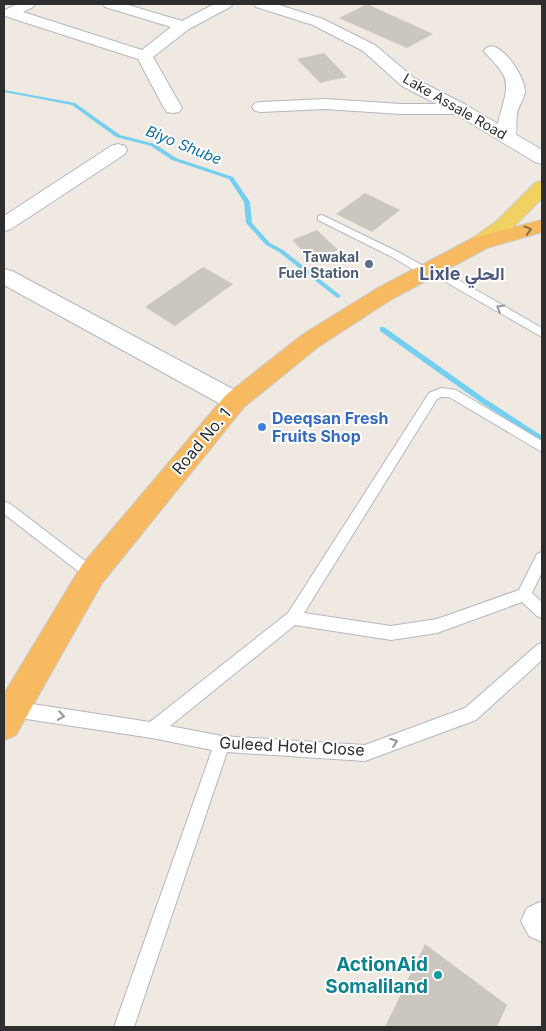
<svg xmlns="http://www.w3.org/2000/svg" width="546" height="1031" font-family="Inter,Vazirmatn,sans-serif">
<style>
.lines{fill:none;stroke-linecap:round;stroke-linejoin:round}
.stream{fill:#75cff0;fill-rule:evenodd}
.building{fill:#cbc7bf}
.service-casing{stroke:#b4b7c1;stroke-width:2}
.minor-casing{stroke:#b4b7c1;stroke-width:2}
.tertiary-casing{stroke:#b4b7c1;stroke-width:2}
.primary-casing{stroke:#c9c9c9;stroke-width:2}
.trunk-casing{stroke:#c9c9c9;stroke-width:2}
.service{fill:#fff;fill-rule:evenodd}
.minor{fill:#fff;fill-rule:evenodd}
.tertiary{fill:#fff;fill-rule:evenodd}
.primary{fill:#f2d163;fill-rule:evenodd}
.trunk{fill:#f8ba60;fill-rule:evenodd}
.oneway{stroke:#896d44}
.oneway2{stroke:#969696}
.service-dot{fill:#5c6f8a;stroke:#fff;stroke-width:2}
.shop-dot{fill:#3f7fe0;stroke:#fff;stroke-width:2}
.culture-dot{fill:#0f9aa8;stroke:#fff;stroke-width:2}
.labels{text-anchor:middle;dominant-baseline:central;stroke-width:4;stroke-linejoin:round;paint-order:stroke}
.far-street-label{font-size:14px;fill:#2e2e2e;stroke:#fff}
.far-service-label{font-size:14px;font-weight:bold;fill:#4e5e75;stroke:#fff;text-anchor:end}
.far-water-label{font-size:15px;font-style:italic;fill:#0d6fa3;stroke:#fff}
.shop-label{font-size:16px;font-weight:bold;fill:#366cbe;stroke:#fff;text-anchor:start}
.street-label{font-size:16px;fill:#2e2e2e;stroke:#fff}
.far-district-label{font-size:18px;font-weight:bold;fill:#4d5680;stroke:#fff}
.near-culture-label{font-size:19px;font-weight:bold;fill:#0d838f;stroke:#fff;text-anchor:end}
</style>
<rect width="100%" height="100%" fill="#efe9e1"/>
<g class="lines">
<g class="stream">
<polygon points="4,90 75,103 120,135 155,144 176,158 233,177 250,202 252,223 270,243 283,250 341,296 338,298 336,297 279,252 266,245 246,223 244,202 229,179 172,160 151,146 116,137 72,105 4,92"/>
<polygon points="380,327 384,327 484,398 542,436 542,442 480,402 380,331"/>
</g>
</g>
<g class="building">
<polygon points="367,4 433,34 407,48 339,18"/>
<polygon points="324,53 347,77 320,83 297,59"/>
<polygon points="365,193 400,210 372,232 336,214"/>
<polygon points="317,230 338,250 312,260 292,240"/>
<polygon points="203,267 233,284 175,326 145,307"/>
<polygon points="425,944 507,1005 497,1027 385,1027"/>
</g>
<g class="lines">
<g class="service-casing">
<g id="service">
<polygon points="322,215 398,252 427,268 432,266 436,267 542,328 542,337 430,273 425,275 421,274 390,256 318,220 318,216"/>
<polygon points="441,388 456,390 542,441 542,452 449,397 442,397 437,399 304,613 391,626 437,619 519,590 537,554 542,552 542,572 532,593 542,602 542,618 537,616 522,602 437,633 391,640 295,625 170,726 222,736 365,745 465,708 537,645 542,643 542,660 476,720 365,761 227,752 134,1027 114,1027 212,750 152,738 13,717 7,714 5,709 7,704 13,701 150,722 288,613 429,393"/>
<polygon points="4,502 9,503 97,570 99,574 97,578 92,580 87,578 4,514"/>
</g>
</g>
<g class="minor-casing">
<g id="minor">
<polygon points="17,4 35,4 33,7 23,12 142,50 171,27 105,7 103,4 125,4 182,21 214,4 233,4 230,7 189,29 153,57 182,108 179,112 173,113 167,112 164,108 138,59 5,16 5,10"/>
<path d="M492,46C506,49 525,77 525,92C524,99 518,107 517,114C515,123 519,133 513,141L507,142L501,141C489,124 513,97 504,76C500,67 490,59 484,51L486,48Z"/>
<polygon points="325,99 401,104 460,104 466,105 469,109 466,113 460,114 401,114 325,109 261,112 255,111 252,107 255,103 261,102"/>
<polygon points="118,144 125,146 127,150 125,154 11,229 4,231 4,216 111,146"/>
<polygon points="4,269 12,271 244,395 247,401 244,407 235,410 226,407 4,285"/>
<polygon points="540,902 542,903 542,942 529,936 521,921 527,908"/>
</g>
</g>
<g class="tertiary-casing">
<polygon id="tertiary" points="254,4 276,4 323,19 375,45 414,78 466,105 542,150 542,164 535,162 454,113 402,86 363,51 313,25 256,7"/>
</g>
<g class="primary-casing">
<path id="primary" d="M542,181V198C531,209 495,249 480,249C479,249 474,248 473,248L470,243L473,238L498,220L535,183Z"/>
</g>
<g class="trunk-casing">
<polygon id="trunk" points="542,220 542,232 487,248 392,299 318,347 244,407 102,583 16,735 4,740 4,694 82,565 226,395 302,335 376,289 473,238"/>
</g>
<use href="#service" class="service"/>
<use href="#minor" class="minor"/>
<use href="#tertiary" class="tertiary"/>
<use href="#primary" class="primary"/>
<use href="#trunk" class="trunk"/>
</g>
<defs><path id="oneway-chevron" d="M-2-3.5L2.5 0L-2 3.5" fill="none" stroke-width="1.6" stroke-linecap="round" stroke-linejoin="round" transform="scale(1.25)"/></defs>
<use class="oneway" href="#oneway-chevron" transform="translate(528 230) rotate(-15)"/>
<g class="oneway2">
<use href="#oneway-chevron" transform="translate(500 308) rotate(-150)"/>
<use href="#oneway-chevron" transform="translate(61 716) rotate(9)"/>
<use href="#oneway-chevron" transform="translate(394 742) rotate(-20)"/>
</g>
<circle class="service-dot" cx="369" cy="264" r="5"/>
<circle class="shop-dot" cx="262" cy="427" r="5"/>
<circle class="culture-dot" cx="438" cy="975" r="5"/>
<g class="labels">
<g class="far-street-label">
<text transform="translate(455 106) rotate(30)">Lake Assale Road</text>
</g>
<g class="far-service-label">
<text x="359" y="256">Tawakal<tspan x="359" dy="16">Fuel Station</tspan></text>
</g>
<g class="far-water-label">
<text transform="translate(184 145) rotate(22)">Biyo Shube</text>
</g>
<g class="shop-label">
<text x="272" y="418">Deeqsan Fresh<tspan x="272" dy="18">Fruits Shop</tspan></text>
</g>
<g class="street-label">
<text transform="translate(201 441) rotate(-50)">Road No. 1</text>
<text transform="translate(292 746) rotate(3)">Guleed Hotel Close</text>
</g>
<g class="far-district-label">
<text x="462" y="273">Lixle الحلي</text>
</g>
<g class="near-culture-label">
<text x="428" y="964">ActionAid<tspan x="428" dy="22">Somaliland</tspan></text>
</g>
</g>
<rect width="546" height="1031" fill="none" stroke="#2e2e2e" stroke-width="10"/>
</svg>
